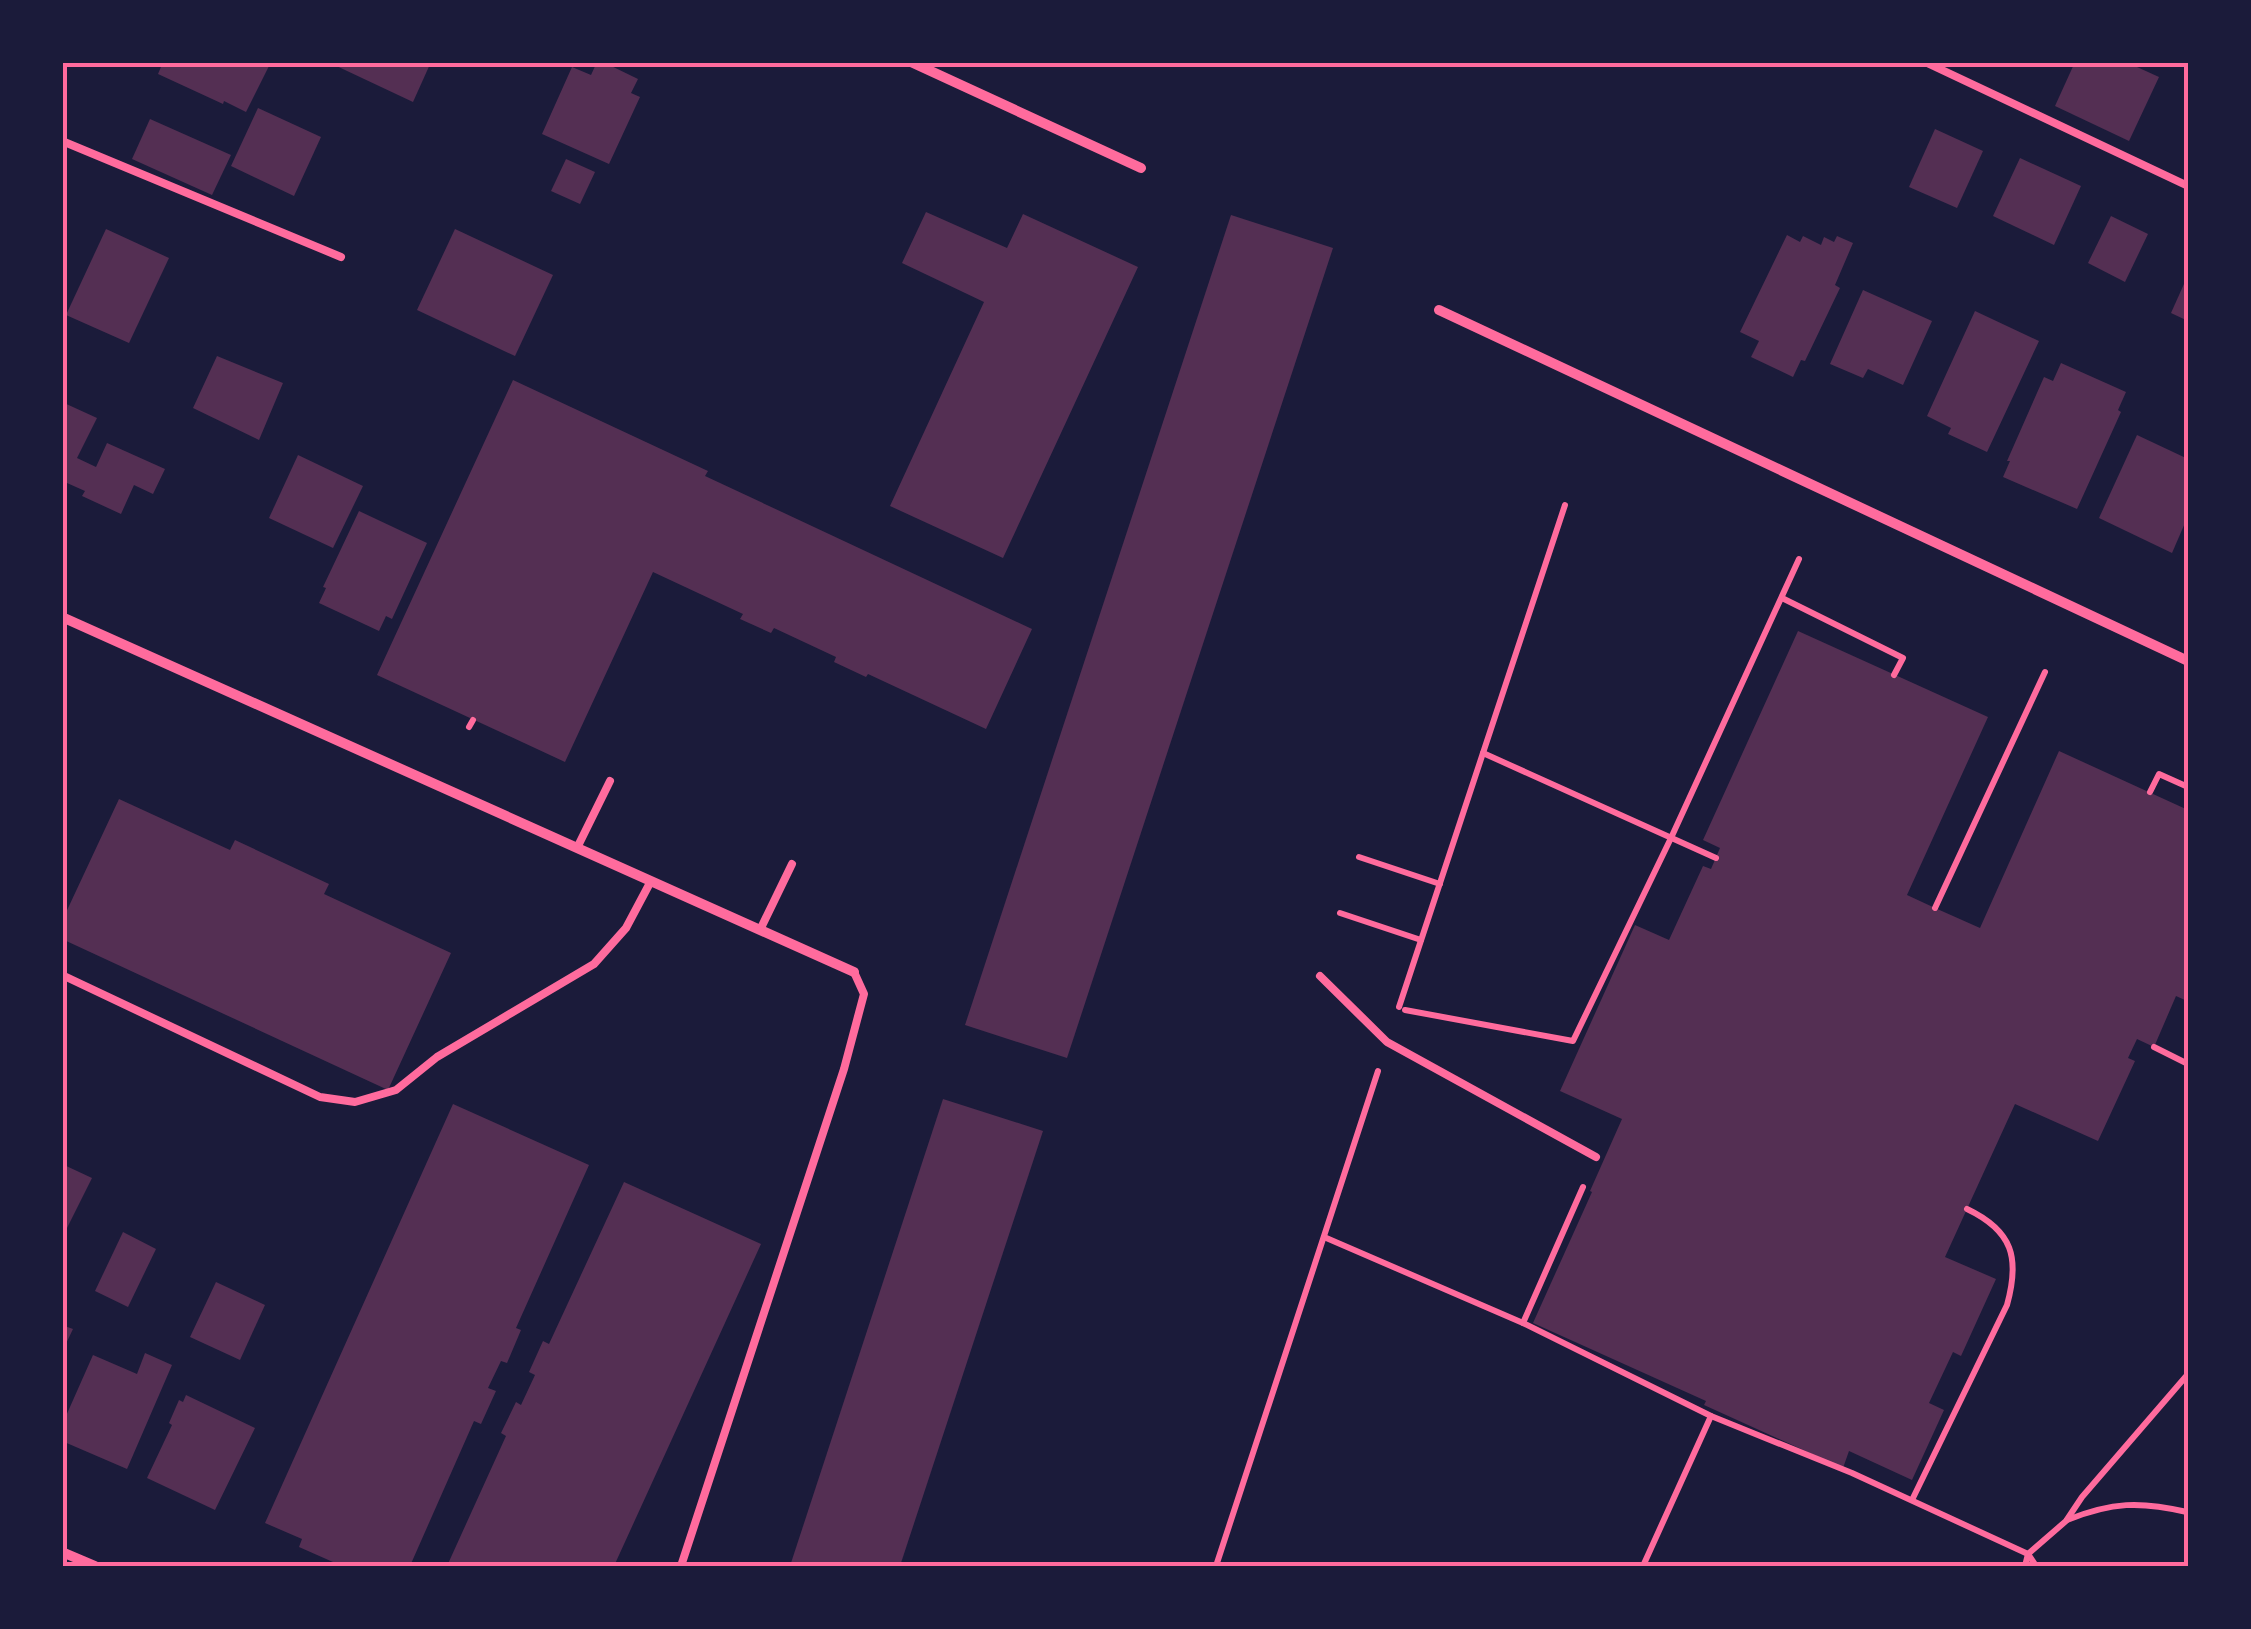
<svg xmlns="http://www.w3.org/2000/svg" width="2251" height="1629" font-family="'Asap Condensed',sans-serif">
<style>
.building{fill:#542f53}
.lines{fill:none;stroke-linecap:round;stroke-linejoin:round}
.path{stroke:#ff6b9d;stroke-width:6}
.service{stroke:#ff6b9d;stroke-width:8}
.minor{stroke:#ff6b9d;stroke-width:10}
.neatline{fill:none;stroke:#ff6b9d;stroke-width:4}
</style>
<rect width="100%" height="100%" fill="#1b1b3a"/>
<g class="building">
<polygon points="163,62 271,62 246,112 224,101 223,104 158,74"/>
<polygon points="328,62 431,62 413,102"/>
<polygon points="597,62 603,62 638,79 631,93 640,97 609,164 542,134 572,67 591,75"/>
<polygon points="2075,62 2126,62 2159,77 2129,141 2055,106"/>
<polygon points="258,108 321,137 294,196 231,166"/>
<polygon points="150,119 231,155 212,195 132,159"/>
<polygon points="1935,129 1983,151 1957,208 1909,187"/>
<polygon points="2020,158 2081,186 2054,245 1993,216"/>
<polygon points="566,159 595,172 580,204 551,191"/>
<polygon points="926,212 1007,248 1023,214 1138,267 1003,558 890,506 984,302 902,263"/>
<polygon points="1231,215 1333,248 1067,1058 965,1025"/>
<polygon points="2111,216 2148,234 2125,282 2088,263"/>
<polygon points="106,229 169,258 129,343 66,315"/>
<polygon points="455,229 553,275 515,356 417,310"/>
<polygon points="1787,235 1800,242 1803,236 1821,245 1824,237 1834,242 1837,236 1853,243 1835,285 1840,288 1805,361 1801,360 1793,377 1751,357 1759,341 1740,332"/>
<polygon points="2188,275 2188,321 2171,313"/>
<polygon points="1863,290 1932,321 1903,385 1868,369 1863,378 1830,364"/>
<polygon points="1975,311 2039,341 1987,452 1948,434 1951,428 1927,416"/>
<polygon points="217,356 283,383 259,440 193,408"/>
<polygon points="2061,363 2126,392 2118,410 2121,412 2077,509 2003,477 2010,461 2007,461 2044,377 2053,381"/>
<polygon points="513,380 708,471 705,476 1032,629 986,729 868,674 866,677 834,662 836,657 774,628 771,633 740,619 743,614 653,572 565,762 377,675"/>
<polygon points="62,402 97,418 77,458 96,467 107,443 165,469 153,494 134,485 121,514 82,496 85,491 67,483 62,492"/>
<polygon points="2137,435 2188,459 2188,516 2172,553 2099,518"/>
<polygon points="298,455 363,486 333,548 269,518"/>
<polygon points="359,511 427,543 392,619 386,616 379,631 319,603 326,588 323,587"/>
<polygon points="1798,631 1988,717 1907,895 1935,908 1980,928 2059,751 2188,810 2188,999 2187,1001 2176,996 2154,1047 2137,1039 2128,1058 2135,1061 2098,1141 2015,1104 1945,1257 1996,1279 1961,1356 1953,1352 1929,1403 1944,1410 1912,1480 1849,1451 1843,1468 1704,1405 1706,1401 1533,1323 1592,1192 1590,1191 1622,1119 1560,1091 1635,925 1669,940 1703,866 1711,869 1720,848 1703,840"/>
<polygon points="119,799 230,850 235,840 329,884 324,894 451,953 388,1090 62,939 62,921"/>
<polygon points="943,1099 1043,1131 900,1566 790,1566"/>
<polygon points="453,1104 589,1165 516,1328 521,1330 507,1363 501,1361 488,1388 496,1391 481,1424 474,1421 410,1566 342,1566 299,1547 302,1539 265,1523"/>
<polygon points="62,1164 92,1178 62,1238"/>
<polygon points="624,1182 761,1244 614,1566 447,1566 506,1436 501,1433 516,1402 521,1405 535,1375 529,1372 543,1341 549,1344"/>
<polygon points="123,1232 156,1249 128,1307 95,1291"/>
<polygon points="216,1282 265,1305 240,1360 190,1337"/>
<polygon points="62,1325 73,1329 62,1352"/>
<polygon points="145,1353 172,1365 127,1469 62,1441 62,1425 93,1355 137,1374"/>
<polygon points="186,1395 255,1428 215,1510 147,1478 172,1425 169,1423 179,1400 183,1402"/>
</g>
<g class="lines">
<g class="path">
<polyline points="1782,598 1903,658 1894,675"/>
<polyline points="469,727 473,720"/>
<polyline points="1483,753 1716,858"/>
<polyline points="2150,792 2159,774 2188,787"/>
<polyline points="1359,857 1440,884"/>
<polyline points="1935,908 2045,672"/>
<polyline points="1340,913 1421,940"/>
<polyline points="1399,1007 1565,505"/>
<polyline points="1405,1010 1573,1041 1671,838 1799,559"/>
<polyline points="2154,1047 2188,1064"/>
<polyline points="1324,1237 1523,1323 1711,1416 1852,1473 2028,1554 2036,1566"/>
<polyline points="1523,1323 1583,1187"/>
<path d="M1912,1500L2007,1305C2020,1258 2013,1231 1967,1209"/>
<path d="M2067,1520C2112,1502 2140,1501 2187,1512"/>
<polyline points="1216,1566 1378,1071"/>
<polyline points="1643,1566 1711,1416"/>
<polyline points="2025,1566 2028,1554 2066,1521 2082,1497 2188,1374"/>
</g>
<g class="service">
<polyline points="1925,62 2188,186"/>
<polyline points="62,141 341,257"/>
<polyline points="577,848 610,781"/>
<polyline points="760,930 792,864"/>
<polyline points="62,975 320,1097 355,1102 396,1090 437,1057 594,964 626,928 651,881"/>
<polyline points="1320,976 1387,1042 1596,1157"/>
<polyline points="681,1566 844,1069 864,994 854,972"/>
</g>
<g class="minor">
<polyline points="911,62 1141,168"/>
<polyline points="1439,310 2188,661"/>
<polyline points="62,617 854,972"/>
<polyline points="62,1552 95,1566"/>
</g>
</g>
<rect width="2251" height="1629" fill="none" stroke="#1b1b3a" stroke-width="130"/>
<rect x="65" y="65" width="2121" height="1499" class="neatline"/>
</svg>
